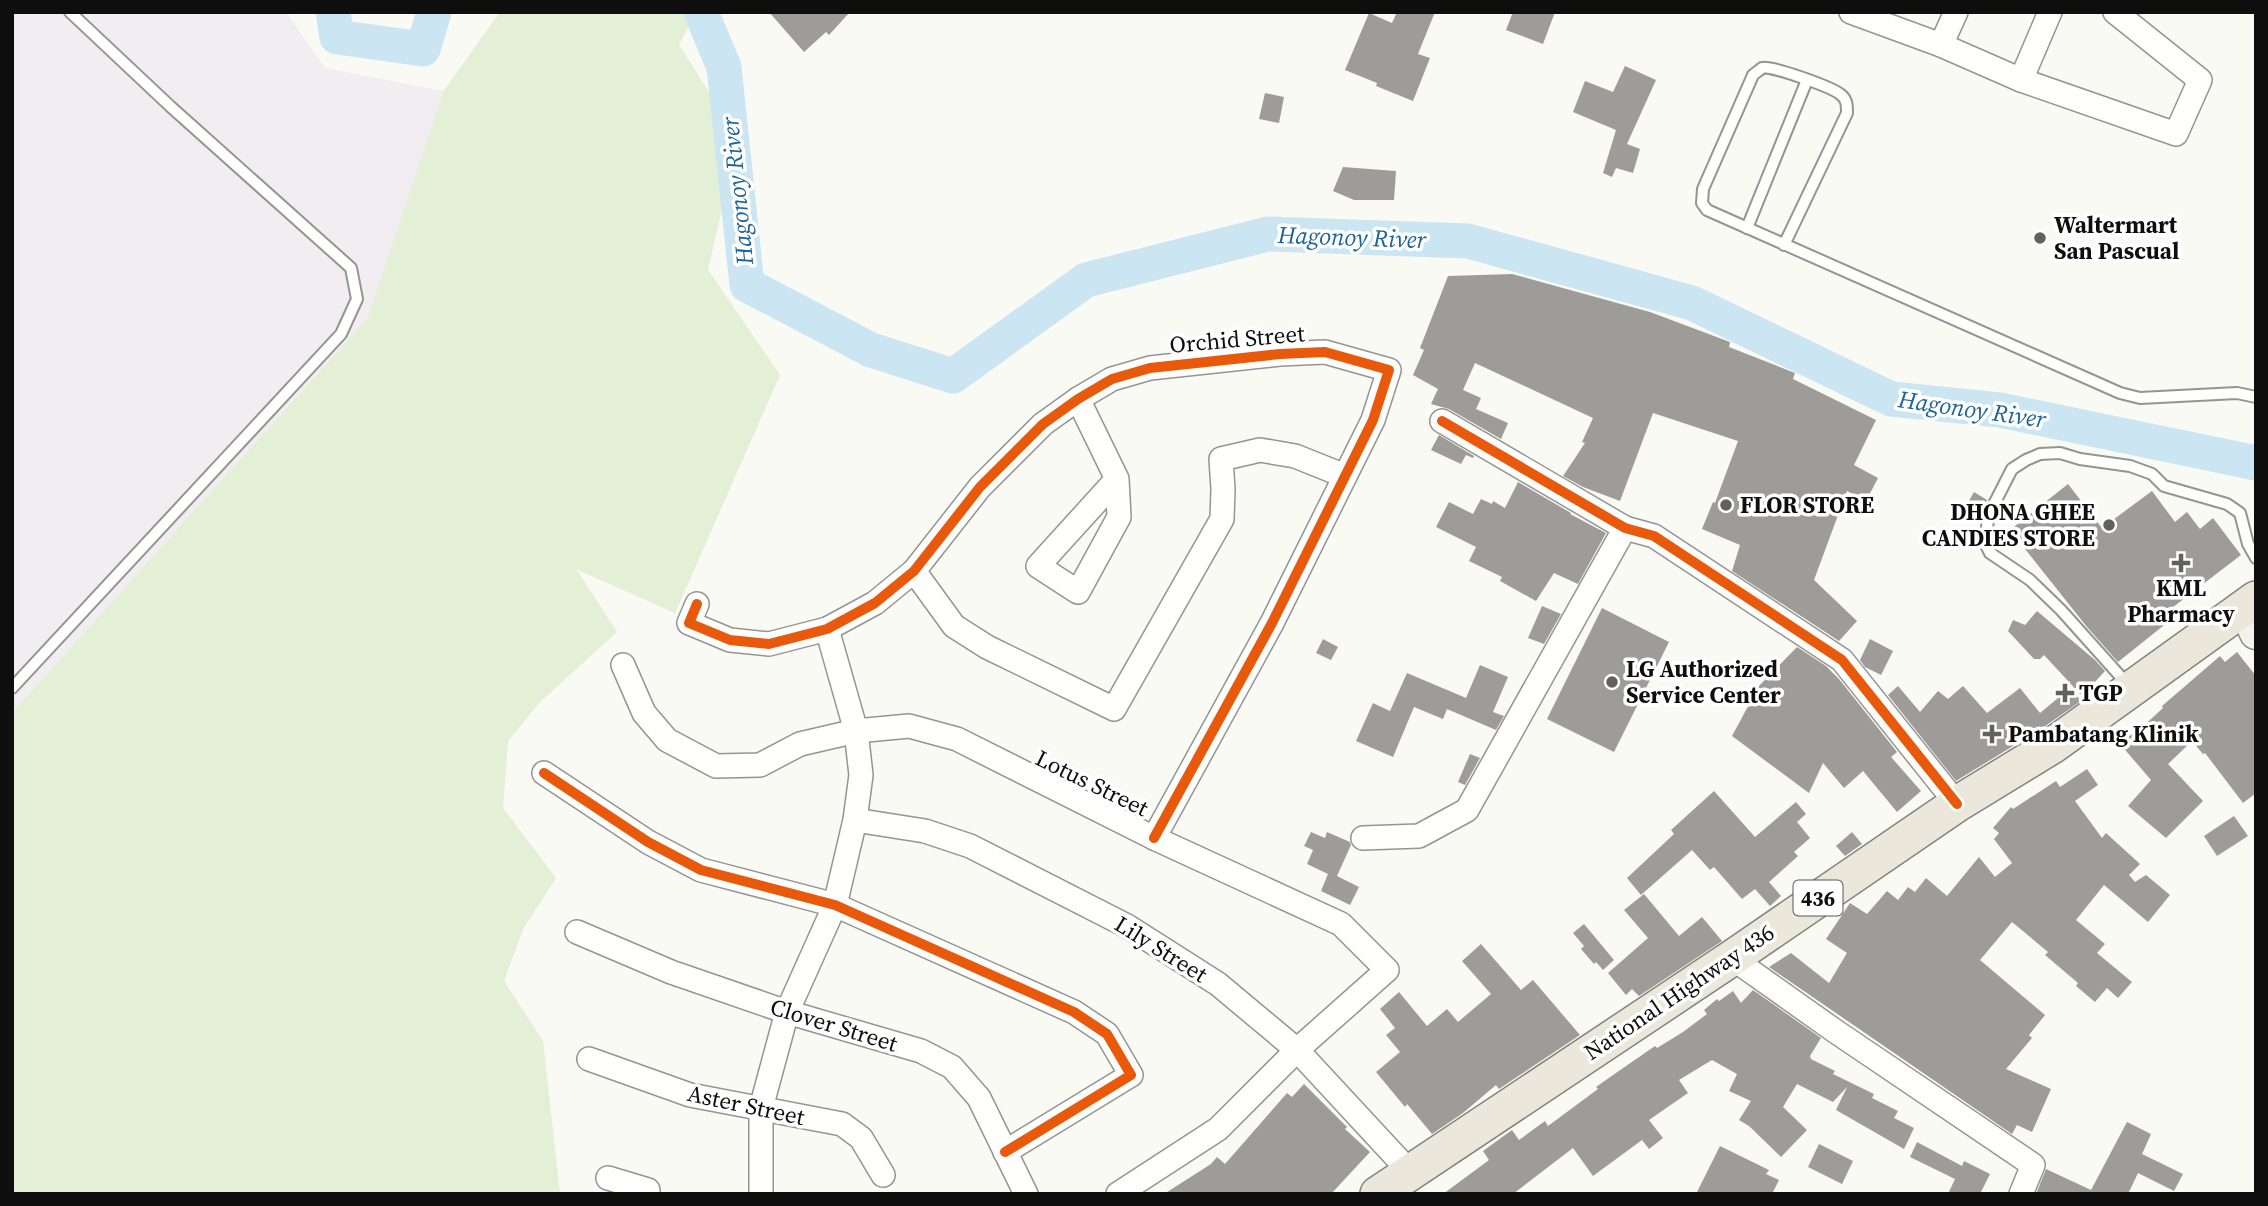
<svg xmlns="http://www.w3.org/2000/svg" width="2268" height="1206" font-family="'Source Serif 4',serif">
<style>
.industrial{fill:#f2edf0}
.green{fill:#e4f0d5}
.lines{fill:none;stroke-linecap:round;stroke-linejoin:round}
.river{stroke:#cbe5f3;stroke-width:35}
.building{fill:#9e9c99}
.service-casing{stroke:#949492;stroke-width:14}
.minor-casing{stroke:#949492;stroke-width:26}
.secondary-casing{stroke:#8b8b88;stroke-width:35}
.primary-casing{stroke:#82827f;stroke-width:38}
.service{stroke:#fefefd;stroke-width:10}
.minor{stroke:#fefefd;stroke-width:23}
.secondary{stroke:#f4f3eb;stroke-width:32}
.primary{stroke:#ebe7da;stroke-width:35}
.cycleway-casing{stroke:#fff;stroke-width:15}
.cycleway{stroke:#e8590c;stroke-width:10}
.poi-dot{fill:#61615e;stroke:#fff;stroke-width:2.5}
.labels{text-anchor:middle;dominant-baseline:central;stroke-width:7;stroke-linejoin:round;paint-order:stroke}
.shield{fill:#fff;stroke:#565656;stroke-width:2}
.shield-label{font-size:21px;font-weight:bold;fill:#0e0e0e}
.poi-label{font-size:23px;font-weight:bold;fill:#0e0e0e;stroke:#fff;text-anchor:start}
.street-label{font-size:23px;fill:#0e0e0e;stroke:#fff}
.water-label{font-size:24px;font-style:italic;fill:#1d629a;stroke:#fff}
</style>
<rect width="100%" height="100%" fill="#fafaf4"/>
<polygon class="industrial" points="12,12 286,12 325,68 443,91 500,12 696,12 679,45 738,138 708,270 780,375 675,613 576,569 617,632 540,702 508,741 503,808 556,878 523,929 504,981 543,1041 560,1194 12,1194"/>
<polygon class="green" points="500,12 696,12 679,45 738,138 708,270 780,375 675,613 576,569 617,632 540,702 508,741 503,808 556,878 523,929 504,981 543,1041 560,1194 12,1194 12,713 368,318 444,91"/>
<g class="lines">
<g class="river">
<polyline points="333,12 337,37 423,49 434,12"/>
<polyline points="701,12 724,67 747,285 871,350 953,376 1086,280 1268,234 1468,241 1692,303 1891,399 2000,410 2256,463"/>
</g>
</g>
<g class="building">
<polygon points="769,12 850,12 829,35 826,32 804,52"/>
<polygon points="1397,12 1435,12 1418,54 1430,58 1413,101 1376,86 1377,83 1345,70 1369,13 1392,23"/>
<polygon points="1513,12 1555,12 1543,44 1506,30"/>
<polygon points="1625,66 1656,80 1627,144 1640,149 1633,173 1616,168 1612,177 1603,173 1616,130 1573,112 1585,81 1613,92"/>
<polygon points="1265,93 1284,97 1279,123 1259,119"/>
<polygon points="1343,167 1396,171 1394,200 1354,200 1333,191"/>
<polygon points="1512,274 1650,312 1730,342 1729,347 1795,373 1793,379 1876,420 1854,465 1878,478 1866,501 1847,491 1814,580 1857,621 1839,641 1732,571 1740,545 1702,529 1713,502 1715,503 1738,441 1653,413 1620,501 1583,487 1563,476 1585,443 1582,442 1593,418 1475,363 1463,390 1481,398 1476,409 1508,423 1501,439 1449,409 1431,404 1438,389 1413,375 1424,350 1420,348 1448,276"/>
<polygon points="1439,435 1474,456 1473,458 1466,455 1461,464 1431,450"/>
<polygon points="1518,482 1571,513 1570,514 1606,533 1578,584 1554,573 1536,601 1500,581 1502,577 1469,561 1476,547 1436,527 1449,502 1473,514 1481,499 1492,504 1493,501 1505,508"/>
<polygon points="2068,484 2102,528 2152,491 2175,522 2187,512 2200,529 2213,518 2241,555 2168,611 2173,618 2118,662 2087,627 2010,530"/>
<polygon points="1974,492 1987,500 1981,515 1966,506"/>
<polygon points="1542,606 1561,614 1544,644 1528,638"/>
<polygon points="1602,608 1669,642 1614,752 1547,719"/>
<polygon points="2037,611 2095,660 2105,671 2082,696 2044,655 2040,659 2034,659 2008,631 2013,620 2025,625"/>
<polygon points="1323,639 1338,647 1331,660 1316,653"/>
<polygon points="1870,639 1893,651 1881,675 1865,667 1860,660"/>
<polygon points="1797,647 1826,666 1839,679 1897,752 1891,757 1921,791 1897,812 1863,771 1844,788 1823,763 1809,793 1732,736 1759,686"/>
<polygon points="2237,652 2256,676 2256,793 2243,803 2205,753 2203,754 2192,741 2168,764 2203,801 2166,838 2128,806 2151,780 2120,744 2138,729 2139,730 2163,708 2162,706 2220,656 2225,662"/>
<polygon points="1480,665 1508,677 1493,712 1504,716 1496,730 1447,709 1443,719 1414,707 1393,757 1356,741 1373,703 1390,711 1407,673 1466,698"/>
<polygon points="1898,686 1920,712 1938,691 1948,699 1963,686 1987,713 2020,688 2040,713 2070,688 2081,701 2041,729 1956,781 1888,695"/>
<polygon points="1470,754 1480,758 1465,785 1458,782"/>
<polygon points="2087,769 2098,785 2075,801 2102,838 2106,833 2140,864 2129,875 2135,882 2146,875 2170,895 2148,922 2104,885 2076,920 2105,944 2097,953 2132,982 2118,998 2107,988 2095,1002 2076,986 2078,983 2045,955 2048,952 2012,922 1980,960 2045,1015 2029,1035 2032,1038 2006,1069 2051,1089 2032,1132 2017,1125 2012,1134 1769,967 1791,953 1829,983 1847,953 1826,939 1850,903 1867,914 1887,891 1898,900 1908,887 1915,892 1926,878 1947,896 1979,857 1995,877 2012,863 1994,839 1999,833 1993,828 2011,807 2013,809 2056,781 2060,787"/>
<polygon points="1714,791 1755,837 1796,802 1806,814 1797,822 1810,838 1794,852 1798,856 1769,882 1781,896 1770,906 1755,889 1742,899 1714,867 1710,870 1692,850 1641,895 1627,878 1674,834 1671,830"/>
<polygon points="2234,816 2248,836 2217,856 2204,836"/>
<polygon points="1311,832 1325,838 1327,832 1350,842 1351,845 1337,876 1359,887 1350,905 1321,891 1328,874 1307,864 1313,850 1304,846"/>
<polygon points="1852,832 1862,844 1845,856 1836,846"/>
<polygon points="1644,894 1679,936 1702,917 1722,941 1639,996 1632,989 1626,995 1608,973 1648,938 1624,910"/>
<polygon points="1584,924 1614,960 1603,970 1596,962 1594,964 1581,949 1584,946 1573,933"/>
<polygon points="1481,944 1521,990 1533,980 1580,1035 1499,1089 1496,1085 1463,1113 1432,1134 1407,1104 1405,1107 1376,1072 1400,1052 1386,1035 1395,1028 1380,1009 1399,992 1427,1026 1447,1009 1458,1022 1491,994 1462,961"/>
<polygon points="1753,990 1821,1038 1810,1056 1811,1059 1835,1071 1833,1074 1874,1094 1872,1098 1898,1111 1894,1118 1914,1128 1904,1149 1836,1110 1847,1087 1833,1102 1797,1084 1783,1107 1807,1130 1781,1157 1749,1126 1739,1120 1751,1101 1729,1091 1737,1074 1712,1060 1679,1080 1688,1093 1649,1120 1663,1138 1649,1149 1642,1140 1593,1176 1573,1148 1513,1194 1443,1194 1489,1160 1483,1151 1512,1130 1519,1140 1545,1121 1548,1126 1598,1089 1596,1087 1613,1075 1655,1046 1657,1048 1683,1032 1707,1014 1704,1010 1717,999 1719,1001 1733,991 1741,1003"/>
<polygon points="1304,1084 1347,1127 1345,1129 1370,1152 1331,1194 1164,1194 1211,1164 1217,1157 1225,1164 1287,1093 1292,1097"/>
<polygon points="2127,1122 2151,1134 2142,1154 2183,1174 2174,1191 2138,1173 2128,1194 2036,1194 2046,1169 2091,1190"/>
<polygon points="1917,1142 1962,1166 1964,1161 1990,1174 1980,1194 1948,1194 1955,1179 1910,1157"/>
<polygon points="1819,1144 1853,1161 1842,1184 1808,1167"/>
<polygon points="1720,1146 1769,1170 1766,1174 1779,1180 1772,1194 1696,1194"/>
</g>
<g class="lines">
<g class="service-casing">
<g id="service">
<polyline points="1747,228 1807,80"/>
<path d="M1784,245L1847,113C1847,105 1847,99 1840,94C1831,87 1771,65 1762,68C1761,69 1754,74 1753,75L1703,189L1702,203L1707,210L2120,393L2140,398L2237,393L2256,397"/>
<polyline points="2129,686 2061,610 2030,580 1990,553 1984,541 1990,512 2012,469 2026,460 2040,454 2060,453 2080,459 2130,466 2152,474 2164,486 2227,504 2240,513 2248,544 2256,558"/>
<polyline points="12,688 341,334 357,299 351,268 171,107 70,12"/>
</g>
</g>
<g class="minor-casing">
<g id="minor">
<polyline points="1851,12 1941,45 2021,80 2176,134 2200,80 2115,12"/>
<polyline points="1941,45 1956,12"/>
<polyline points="2021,80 2050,12"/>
<polyline points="1078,399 1117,479 1119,517 1078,592 1038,566 1117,479"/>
<polyline points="1442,421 1625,528 1654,536 1842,660 1957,804"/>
<polyline points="914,571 954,626 987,647 1114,709 1222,519 1223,489 1221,459 1260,450 1295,456 1345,476"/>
<polyline points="697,604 689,623 730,640 769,644 827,629 875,603 914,571 980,487 1043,424 1078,399 1112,379 1150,368 1280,354 1325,352 1389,370 1373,420 1272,623 1154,838"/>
<polyline points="623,665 644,713 667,740 716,766 760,765 800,744 856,731 909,726 957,739 1154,838 1341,924 1387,970 1297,1050 1218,1129 1118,1194"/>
<polyline points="544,773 648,842 701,870 835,905 1074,1012 1107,1034 1131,1075 1005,1152"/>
<polyline points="855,820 925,831 970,846 1127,926 1218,984 1297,1050 1410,1172"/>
<polyline points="1363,838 1419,836 1467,810 1625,528"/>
<polyline points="577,932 671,972 787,1012 921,1051 952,1067 979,1098 1026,1194"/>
<polyline points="1732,958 1835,1031 2033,1165 2021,1194"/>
<polyline points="589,1059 690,1095 842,1124 861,1138 883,1175"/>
<polyline points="608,1178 648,1190 648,1194"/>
<polyline points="761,1194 761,1108 787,1012 835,905 855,820 861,775 856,731 827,629"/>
</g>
</g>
<g class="secondary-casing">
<polyline id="secondary" points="2245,608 2256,633"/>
</g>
<g class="primary-casing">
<polyline id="primary" points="1378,1194 1732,958 1957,804 2052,746 2256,599"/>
</g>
<use href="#service" class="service"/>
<use href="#minor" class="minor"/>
<use href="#secondary" class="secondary"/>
<use href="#primary" class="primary"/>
<g class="cycleway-casing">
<g id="cycleway">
<polyline points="1442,421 1625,528 1654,536 1842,660 1957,804"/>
<polyline points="697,604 689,623 730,640 769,644 827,629 875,603 914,571 980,487 1043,424 1078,399 1112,379 1150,368 1280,354 1325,352 1389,370 1373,420 1272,623 1154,838"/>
<polyline points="544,773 648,842 701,870 835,905 1074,1012 1107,1034 1131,1075 1005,1152"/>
</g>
</g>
<use href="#cycleway" class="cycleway"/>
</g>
<g class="poi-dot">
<circle cx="2040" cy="238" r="7"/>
<circle cx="1726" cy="505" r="7"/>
<circle cx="2109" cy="525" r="7"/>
<path d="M2177.5 552.5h7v7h7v7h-7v7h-7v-7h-7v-7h7z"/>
<circle cx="1612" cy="682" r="7"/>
<path d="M2061.5 682.5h7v7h7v7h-7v7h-7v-7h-7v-7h7z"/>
<path d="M1988.5 723.5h7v7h7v7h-7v7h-7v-7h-7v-7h7z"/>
</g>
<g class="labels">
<rect class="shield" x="1793.5" y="880.5" width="49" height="35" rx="5"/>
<g class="shield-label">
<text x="1818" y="898">436</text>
</g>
<g class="poi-label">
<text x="2054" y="225">Waltermart<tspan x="2054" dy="26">San Pascual</tspan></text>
<text x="1740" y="505">FLOR STORE</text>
<text x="2095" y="512" text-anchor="end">DHONA GHEE<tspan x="2095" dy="26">CANDIES STORE</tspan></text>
<text x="2181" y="588" text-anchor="middle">KML<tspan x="2181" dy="26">Pharmacy</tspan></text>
<text x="1626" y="669">LG Authorized<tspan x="1626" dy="26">Service Center</tspan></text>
<text x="2079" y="693">TGP</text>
<text x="2008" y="734">Pambatang Klinik</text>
</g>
<g class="street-label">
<text transform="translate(1237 339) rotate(-5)">Orchid Street</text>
<text transform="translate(1092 783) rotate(26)">Lotus Street</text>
<text transform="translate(1161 949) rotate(32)">Lily Street</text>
<text transform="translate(1679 992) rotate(-34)">National Highway 436</text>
<text transform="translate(834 1025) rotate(17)">Clover Street</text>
<text transform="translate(746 1105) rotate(12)">Aster Street</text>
</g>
<g class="water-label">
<text transform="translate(737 191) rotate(-96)">Hagonoy River</text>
<text transform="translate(1352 237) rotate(2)">Hagonoy River</text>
<text transform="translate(1972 409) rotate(8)">Hagonoy River</text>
</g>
</g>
<rect width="2268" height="1206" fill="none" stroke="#0e0e0e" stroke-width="28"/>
</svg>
